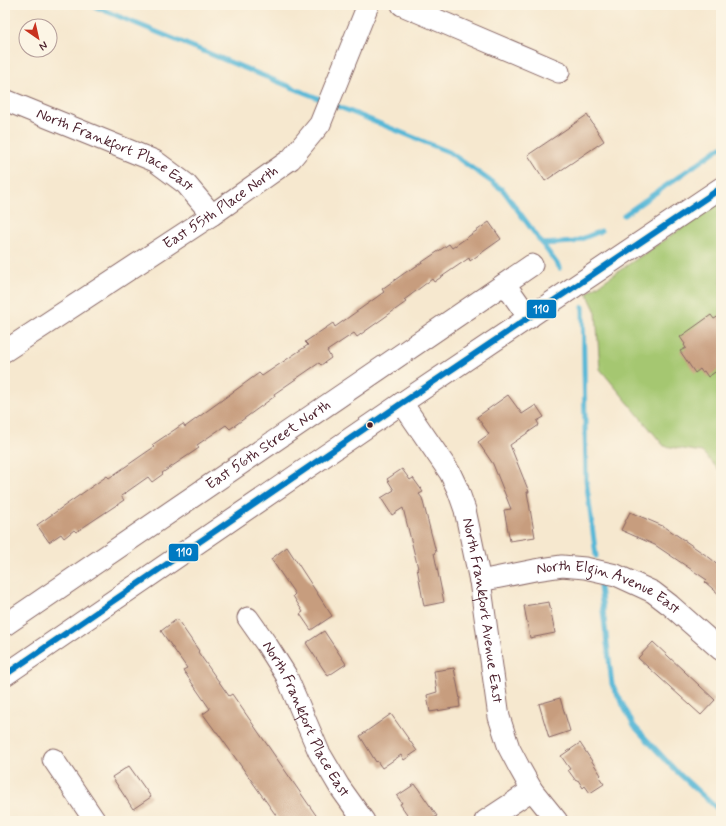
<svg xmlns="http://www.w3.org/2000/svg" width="726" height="826" font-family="Mynerve,sans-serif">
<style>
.green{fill:#a5c771;stroke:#78734e}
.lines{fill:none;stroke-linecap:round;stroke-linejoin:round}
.stream{stroke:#58b8d7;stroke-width:5}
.building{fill:#c79d7e}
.minor-casing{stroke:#866564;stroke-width:23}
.minor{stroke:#fff;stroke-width:21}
.bus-1-casing{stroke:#fcf5e5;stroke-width:9}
.bus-1{stroke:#007ac2;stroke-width:6}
.bus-dot{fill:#4a1f2b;stroke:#fcf5e5;stroke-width:1.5}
.labels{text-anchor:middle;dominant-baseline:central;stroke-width:4;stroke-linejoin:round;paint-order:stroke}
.street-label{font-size:15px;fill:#4a1f2b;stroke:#fcf5e5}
.line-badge{stroke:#fcf5e5;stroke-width:1.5}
.badge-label{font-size:11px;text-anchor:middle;font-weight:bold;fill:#fff}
</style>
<rect width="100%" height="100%" fill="#fcf5e5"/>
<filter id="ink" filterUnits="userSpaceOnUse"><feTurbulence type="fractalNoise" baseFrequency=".025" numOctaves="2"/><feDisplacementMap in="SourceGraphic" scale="8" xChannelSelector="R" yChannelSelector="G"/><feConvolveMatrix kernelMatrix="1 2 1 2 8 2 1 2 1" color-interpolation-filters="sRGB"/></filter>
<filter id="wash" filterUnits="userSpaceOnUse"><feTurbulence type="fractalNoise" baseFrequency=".012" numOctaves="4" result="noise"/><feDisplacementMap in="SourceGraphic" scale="16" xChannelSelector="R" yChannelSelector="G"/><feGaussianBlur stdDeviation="0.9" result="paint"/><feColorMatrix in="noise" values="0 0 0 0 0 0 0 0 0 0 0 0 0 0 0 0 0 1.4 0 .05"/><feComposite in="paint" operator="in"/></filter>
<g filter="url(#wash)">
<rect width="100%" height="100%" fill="#f6e8cf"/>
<polygon class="green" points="721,201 721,472 702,452 664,446 600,369 596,312 587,293"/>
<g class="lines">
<g class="stream">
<polyline points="91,5 325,101"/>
<polyline points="332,104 449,152 503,190 560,268"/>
<polyline points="624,215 721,147"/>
<polyline points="542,244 574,242 601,231"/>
<polyline points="583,307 586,479 596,556"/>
<polyline points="600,586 612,684 634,726 675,770 721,812"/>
</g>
</g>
<g id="blocks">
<g class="building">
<polygon points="587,115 604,141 545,181 528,155"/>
<polygon points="489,222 501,239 470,261 469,258 434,282 432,279 404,300 406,302 357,337 354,333 327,351 331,358 321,365 319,363 274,394 275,396 230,429 226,425 197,445 199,448 162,473 163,474 152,482 148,477 121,496 124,500 76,532 74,530 64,538 61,534 49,542 37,525 107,476 109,478 154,447 152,445 183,424 185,427 259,373 262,376 308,345 305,342 333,323 335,327 384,292 382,289 409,270 409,271 449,244 452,248"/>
<polygon points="711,315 714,319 721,315 721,368 708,377 704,371 702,372 700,369 695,373 680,351 686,348 684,345 685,344 680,337"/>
<polygon points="508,395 522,414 536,405 544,417 537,421 539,425 510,445 529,492 527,492 535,537 510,541 504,510 511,509 493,464 478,442 489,434 477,417"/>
<polygon points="402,469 410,480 413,478 423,492 419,494 422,498 436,552 434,553 444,602 424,606 417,568 418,568 403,508 392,515 381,498 394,490 387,479"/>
<polygon points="630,512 665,527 710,558 720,566 721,564 721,596 705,582 707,580 655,545 621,530"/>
<polygon points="287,547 332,616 311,630 300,614 303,612 293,596 295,594 271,559"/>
<polygon points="549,602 555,633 530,638 524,606"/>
<polygon points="177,619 199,651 198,652 229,696 232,694 320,821 280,821 217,732 216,732 203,714 210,709 183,670 187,668 161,631"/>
<polygon points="324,631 346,664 328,676 306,643"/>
<polygon points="653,642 715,700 701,715 638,658"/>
<polygon points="454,668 460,699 459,699 460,707 430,712 427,695 437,692 434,671"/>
<polygon points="560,698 570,731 549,738 539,704"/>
<polygon points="391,714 417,751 404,760 401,755 382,768 377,761 376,762 360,736"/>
<polygon points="580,743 601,775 599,777 604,784 590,793 585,786 583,788 578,780 576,781 568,770 570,769 561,756"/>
<polygon points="129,766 151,797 133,809 112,777"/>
<polygon points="415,784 437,816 430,821 414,821 411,816 409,817 400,804 402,803 397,796"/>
</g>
</g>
</g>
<g filter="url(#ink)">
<use href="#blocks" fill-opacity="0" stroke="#866564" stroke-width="1"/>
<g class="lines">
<g class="minor-casing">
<g id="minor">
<polyline points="402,5 559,72"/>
<path id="s1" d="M5,100L155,161L186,184L212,215"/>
<polyline points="505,284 529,318"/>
<path id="s2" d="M5,351L212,215L291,159L320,124L368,5"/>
<path id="s3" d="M402,403L450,473L458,490L465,510L480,581L499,717L509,748L519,767L532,790L557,821"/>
<path id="s4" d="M480,581L535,570L562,566L585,568L616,575L653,592L670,605L721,650"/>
<path id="s5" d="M248,618L267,645L286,675L319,752L339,786L364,821"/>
<path id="s6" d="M5,625L532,265"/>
<polyline points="5,675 402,403 721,188"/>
<polyline points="53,759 95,821"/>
<polyline points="485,821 532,790"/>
</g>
</g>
<use href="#minor" class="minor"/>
<g class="bus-1-casing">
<polyline id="bus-1" points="5,675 402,403 721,188"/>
</g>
<use href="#bus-1" class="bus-1"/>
</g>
</g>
<circle class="bus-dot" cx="370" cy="425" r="3.5"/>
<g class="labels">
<g class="street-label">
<text stroke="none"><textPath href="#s1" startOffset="121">North Frankfort Place East</textPath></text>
<text stroke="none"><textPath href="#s2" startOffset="259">East 55th Place North</textPath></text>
<text stroke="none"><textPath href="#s6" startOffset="319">East 56th Street North</textPath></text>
<text stroke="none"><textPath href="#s4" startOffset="134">North Elgin Avenue East</textPath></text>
<text stroke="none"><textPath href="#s3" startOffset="227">North Frankfort Avenue East</textPath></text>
<text stroke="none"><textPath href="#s5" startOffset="117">North Frankfort Place East</textPath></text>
</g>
</g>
<g class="line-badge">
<rect x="526" y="299" width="31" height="20" rx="4" fill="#007ac2"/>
<rect x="168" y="543" width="31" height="19" rx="4" fill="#007ac2"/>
</g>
<g class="badge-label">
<text x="541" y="313">110</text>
<text x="184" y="556">110</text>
</g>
<rect width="726" height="826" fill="none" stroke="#fcf5e5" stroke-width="20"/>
<g transform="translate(38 38) rotate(146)"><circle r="19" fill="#fcf5e5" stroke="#b59f9b"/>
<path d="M0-3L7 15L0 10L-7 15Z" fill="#c8321e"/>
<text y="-6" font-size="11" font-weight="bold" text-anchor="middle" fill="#4a1f2b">N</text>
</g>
</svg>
